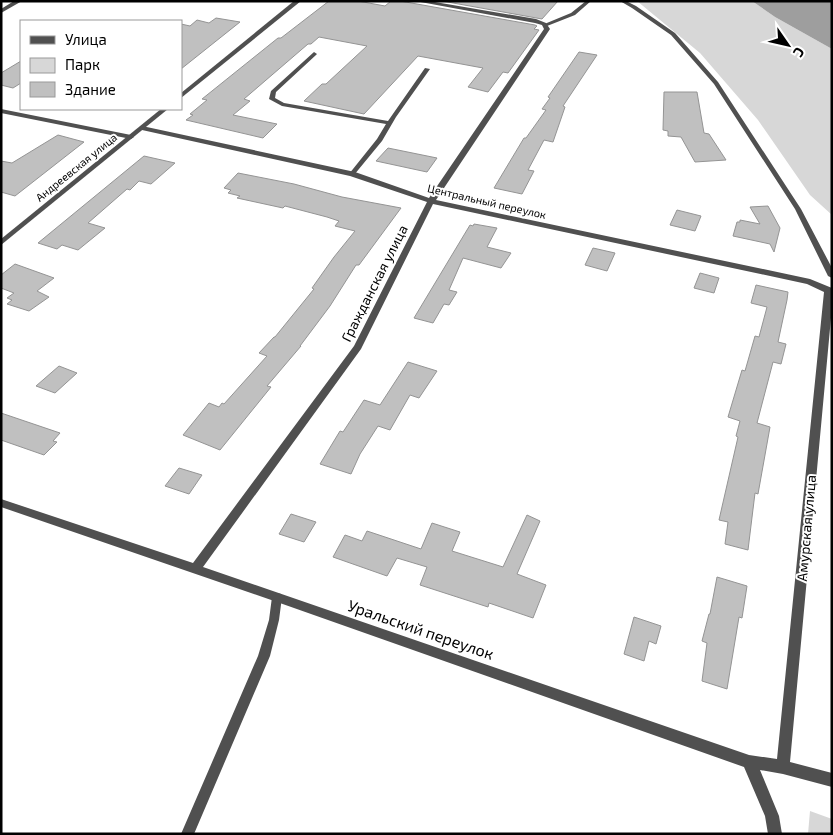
<svg xmlns="http://www.w3.org/2000/svg" width="833" height="835" font-family="'Exo 2',sans-serif">
<style>
.green{fill:#d7d7d7}
.water{fill:#9e9e9e}
.building{fill:#c0c0c0;stroke:#949494}
.lines{fill:none;stroke-linecap:round;stroke-linejoin:round}
.service{fill:#505050;fill-rule:evenodd}
.minor{fill:#505050;fill-rule:evenodd}
.tertiary{fill:#505050;fill-rule:evenodd}
.labels{text-anchor:middle;dominant-baseline:central;stroke-width:4;stroke-linejoin:round;paint-order:stroke}
.far-street-label{font-size:11px;fill:#000;stroke:#fff}
.street-label{font-size:14px;fill:#000;stroke:#fff}
.near-street-label{font-size:16px;fill:#000;stroke:#fff}
</style>
<rect width="100%" height="100%" fill="#fff"/>
<g class="green">
<polygon points="637,1 752,1 775,17 832,49 832,215 810,195 758,120 700,53"/>
<polygon points="810,811 832,819 832,834 808,834"/>
</g>
<polygon class="water" points="752,1 832,1 832,49 775,17"/>
<g class="building">
<polygon points="329,1 358,1 385,6 391,1 400,1 535,25 537,26 534,29 539,30 508,73 503,72 488,92 468,87 483,68 418,56 364,114 304,101 322,84 326,84 367,46 319,37 311,44 308,44 244,99 250,101 233,115 277,124 263,138 186,120 193,115 190,114 207,100 202,99 278,38 281,38"/>
<polygon points="442,1 558,1 542,19"/>
<polygon points="216,18 240,22 181,69 181,24 190,26 197,20 209,23"/>
<polygon points="579,52 597,55 563,106 565,107 553,142 544,140 528,170 534,171 522,194 494,188 524,138 526,138 546,110 542,109 550,98 548,97"/>
<polygon points="21,61 21,83 13,88 1,85 1,73"/>
<polygon points="664,92 697,92 704,133 709,134 726,160 695,162 681,137 668,136 668,131 663,130"/>
<polygon points="58,135 84,142 15,196 1,192 1,161 12,163"/>
<polygon points="388,148 437,158 427,172 376,161"/>
<polygon points="144,156 175,163 151,184 139,181 130,190 127,189 88,223 105,228 78,250 62,245 57,249 38,243"/>
<polygon points="238,173 294,184 342,197 401,208 359,265 356,265 330,306 300,346 301,346 267,386 271,387 220,450 183,435 209,403 219,407 222,403 224,404 267,356 259,353 274,337 275,337 314,289 312,288 334,257 355,231 335,226 339,221 327,217 285,206 283,208 237,198 240,196 228,193 231,190 224,188"/>
<polygon points="768,206 780,228 774,252 770,244 733,236 737,222 740,222 740,220 760,224 750,207"/>
<polygon points="677,210 701,216 695,231 670,225"/>
<polygon points="474,224 497,228 487,247 511,253 501,268 463,258 449,290 457,292 449,305 444,304 433,323 414,318 470,225 473,226"/>
<polygon points="593,248 615,253 607,271 585,265"/>
<polygon points="15,264 54,278 37,291 49,297 29,311 7,304 12,300 7,298 14,293 1,288 1,275"/>
<polygon points="700,273 719,278 714,293 694,288"/>
<polygon points="756,285 788,292 787,300 778,342 786,344 781,364 773,362 757,423 770,427 758,494 755,493 748,550 725,544 728,522 719,520 738,437 736,436 740,421 728,417 742,370 745,371 755,336 759,337 767,307 751,303"/>
<polygon points="408,362 437,371 419,398 410,395 390,430 378,426 360,454 351,474 320,464 340,431 343,432 364,400 380,405"/>
<polygon points="59,366 77,373 55,393 36,386"/>
<polygon points="1,413 60,433 53,441 57,442 44,455 1,440"/>
<polygon points="179,468 202,475 189,494 165,486"/>
<polygon points="291,514 316,522 304,542 279,534"/>
<polygon points="527,515 540,521 517,574 546,585 533,618 489,603 488,607 420,585 427,567 397,558 387,576 333,557 345,535 362,541 367,531 421,549 432,523 460,532 452,551 503,567"/>
<polygon points="717,577 747,586 742,618 739,617 727,689 702,681 707,643 702,641 709,614 710,614"/>
<polygon points="634,617 661,626 656,644 649,641 644,661 624,654"/>
</g>
<g class="lines">
<g class="service">
<polygon points="586,1 591,1 575,15 547,26 542,25 571,13"/>
<polygon points="620,1 626,1 636,6 675,33 718,82 801,209 832,268 832,278 828,276 795,209 714,84 671,35 632,8"/>
<polygon points="314,52 317,54 316,55 276,92 275,98 284,103 388,121 425,68 430,69 396,117 382,141 354,175 352,176 349,174 377,139 386,124 282,106 269,99 271,91"/>
<polygon points="277,593 281,594 282,597 279,620 270,656 194,834 181,834 258,656 269,620 272,597 273,594"/>
</g>
<g class="minor">
<polygon points="14,1 22,1 1,13 1,9"/>
<path d="M415,1H429L536,19L546,23L550,29L436,200L810,279L832,288V307L790,762L832,773V787L783,774L760,770L779,816L782,834H768L765,816L744,767L277,602L1,507V499L193,563L354,346L427,202L350,176L142,130L139,128L142,126L355,172L429,198L544,29L542,25L535,23ZM433,204L807,284L824,292L777,759L749,755L203,567L361,349Z"/>
<polygon points="1,109 131,135 134,137 131,139 1,113"/>
</g>
<g class="tertiary">
<polygon points="294,1 301,1 181,98 181,93"/>
<polygon points="161,109 168,109 1,245 1,239"/>
</g>
</g>
<g class="labels">
<g class="far-street-label">
<text transform="translate(76 167) rotate(-39)">Андреевская улица</text>
<text transform="translate(487 201) rotate(13)">Центральный переулок</text>
</g>
<g class="street-label">
<text transform="translate(374 283) rotate(-63)">Гражданская улица</text>
<text transform="translate(806 528) rotate(-85)">Амурская улица</text>
</g>
<g class="near-street-label">
<text transform="translate(421 629) rotate(19)">Уральский переулок</text>
</g>
</g>
<rect width="833" height="835" fill="none" stroke="#000000" stroke-width="5"/>
<rect x="20" y="20" width="162" height="90" fill="#ffffff" stroke="#999999"/>
<rect x="30" y="36" width="25" height="8" fill="#505050" stroke="#999999"/>
<text x="65" y="45" font-size="15" fill="#000000">Улица</text>
<rect x="30" y="58" width="25" height="15" fill="#d7d7d7" stroke="#999999"/>
<text x="65" y="70" font-size="15" fill="#000000">Парк</text>
<rect x="30" y="82" width="25" height="15" fill="#c0c0c0" stroke="#999999"/>
<text x="65" y="95" font-size="15" fill="#000000">Здание</text>
<g transform="translate(788 45) rotate(124)" stroke="#ffffff" stroke-width="4" paint-order="stroke">
<path d="M0-4L9 19L0 12L-9 19Z" fill="#000000"/>
<text y="-8" font-size="14" font-weight="bold" text-anchor="middle" fill="#000000">С</text>
</g>
</svg>
